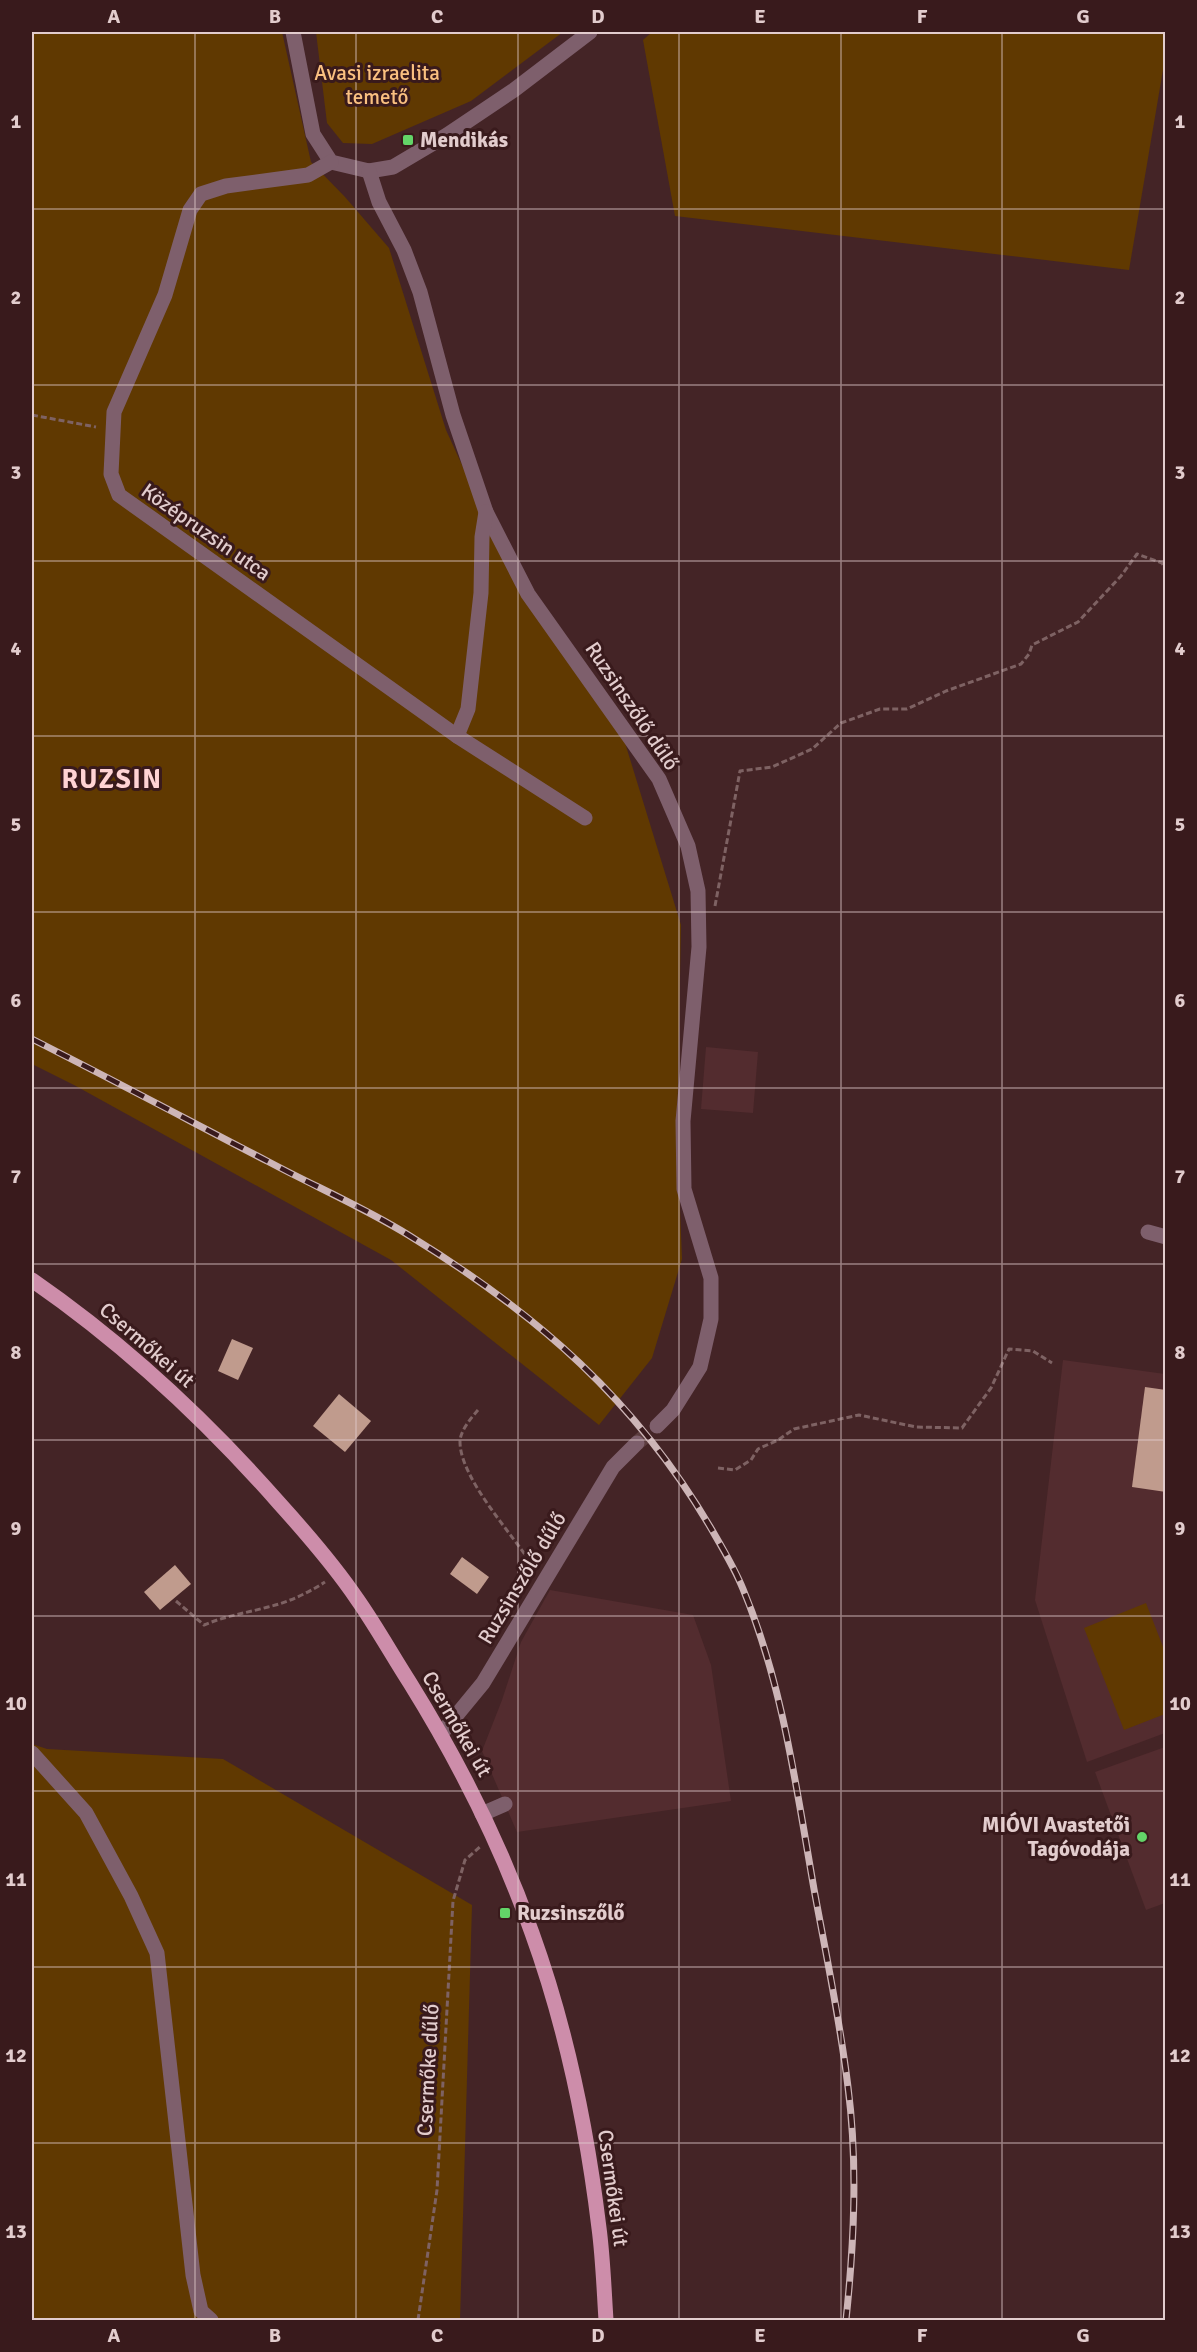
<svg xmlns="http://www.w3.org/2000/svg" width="1197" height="2352" font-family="Signika,sans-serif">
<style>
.built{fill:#532c2f}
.green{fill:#603901}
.building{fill:#c09b8d}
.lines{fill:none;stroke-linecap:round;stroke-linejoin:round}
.minor-tunnel{stroke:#5c3d3f;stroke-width:15;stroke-dasharray:15 8;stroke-linecap:butt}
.path{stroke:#7e6263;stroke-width:3;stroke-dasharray:6 3;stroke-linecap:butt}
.minor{stroke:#7e5f6c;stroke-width:15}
.major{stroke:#cd8daa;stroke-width:15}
.rail-casing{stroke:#cdb5b7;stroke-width:7}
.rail{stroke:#391a1c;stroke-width:4.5;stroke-dasharray:14;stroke-linecap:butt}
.grid{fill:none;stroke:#e2cccd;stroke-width:1.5;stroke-opacity:0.55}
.poi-dot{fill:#63d468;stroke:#391a1c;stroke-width:2}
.labels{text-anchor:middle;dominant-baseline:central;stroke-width:6;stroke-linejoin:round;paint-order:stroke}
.park-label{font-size:21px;fill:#fac080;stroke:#391a1c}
.poi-label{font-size:21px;font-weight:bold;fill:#e2cccd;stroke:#391a1c;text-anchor:start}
.street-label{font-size:21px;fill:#e2cccd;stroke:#391a1c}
.district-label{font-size:27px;font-weight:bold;letter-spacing:1.5px;fill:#ffd3d4;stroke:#391a1c}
.neatline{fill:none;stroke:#e2cccd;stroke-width:2}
.grid-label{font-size:20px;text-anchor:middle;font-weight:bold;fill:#e2cccd}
</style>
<rect width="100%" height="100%" fill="#442426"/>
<g class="built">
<polygon points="706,1047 758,1052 753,1113 701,1109"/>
<polygon points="1063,1360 1165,1374 1165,1733 1087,1762 1035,1600"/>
<polygon points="550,1590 693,1615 711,1665 731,1801 517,1832 482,1751 502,1700 521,1642"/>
<polygon points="1165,1747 1165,1903 1146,1910 1095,1772"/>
</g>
<g class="green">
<polygon points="32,32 282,32 311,162 345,197 389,248 446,430 521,594 618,720 681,925 677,1135 682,1259 652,1358 599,1425 391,1260 74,1085 32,1064"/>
<polygon points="316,32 563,32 471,101 372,144 343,143 327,123"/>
<polygon points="652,32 1165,32 1165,58 1129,270 675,216 643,40"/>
<polygon points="1146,1603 1165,1652 1165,1714 1124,1730 1084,1628"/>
<polygon points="32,1744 47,1749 223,1759 472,1905 460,2320 32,2320"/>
</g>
<g class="building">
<polygon points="232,1339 253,1348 238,1380 218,1371"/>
<polygon points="1145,1387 1166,1390 1166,1492 1132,1487"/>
<polygon points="339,1394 371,1421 345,1452 313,1426"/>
<polygon points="462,1557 489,1577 477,1594 450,1574"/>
<polygon points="175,1565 191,1584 160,1610 144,1592"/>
</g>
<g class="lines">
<polyline class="minor-tunnel" points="637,1443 657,1426"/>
<g class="path">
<polyline points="32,415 96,427"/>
<polyline points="715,906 740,771 772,767 812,749 841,723 880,709 907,709 946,691 1021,664 1029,654 1032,645 1078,622 1121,576 1137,554 1162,563 1166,571"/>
<path d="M478,1410C471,1418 460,1431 460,1442C460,1478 513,1535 533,1566"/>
<polyline points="718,1468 735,1470 751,1460 758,1449 778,1440 794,1429 859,1415 916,1427 962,1428 991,1388 1009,1349 1033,1351 1052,1363"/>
<path d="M176,1601L204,1625C225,1616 246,1613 268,1607C289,1602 308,1593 325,1582"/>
<polyline points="418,2320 437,2190 453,1901 465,1860 481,1846"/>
</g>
<g class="minor">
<polyline points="293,32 313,134 331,162 369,171 393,167 447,135 514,90 590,32"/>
<polyline points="331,162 308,175 226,186 201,194 190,210 165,295 114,412 111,474 119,495 457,736 585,818"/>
<polyline points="369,171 379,202 404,250 420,292 453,415 486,512 528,594 659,779 688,846 698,891 699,947 683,1121 684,1189 711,1278 711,1319 700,1367 673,1410 657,1426"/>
<polyline points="457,736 468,709 481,593 482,537 486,512"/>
<polyline points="1148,1232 1166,1237"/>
<polyline points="441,1734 483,1683 613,1467 637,1443"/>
<polyline points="32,1753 86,1813 131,1896 157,1953 193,2275 201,2311 211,2320"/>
<polyline points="482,1814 505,1804"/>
</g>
<path class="major" d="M32,1280C123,1343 206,1420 279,1503C307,1534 334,1565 357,1599C376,1626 392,1655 410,1683C459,1762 501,1845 532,1933C566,2027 587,2129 599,2228C603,2258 604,2290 606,2320"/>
<g class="rail-casing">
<path id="rail" d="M32,1039C111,1079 190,1121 269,1162C316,1187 365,1208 410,1236C537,1314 636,1400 712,1530C723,1549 735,1569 743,1589C783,1685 796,1787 814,1889C826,1955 840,2020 848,2087C858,2165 854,2243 846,2320"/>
</g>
<use href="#rail" class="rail"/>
</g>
<path class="grid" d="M195,32V2320M356,32V2320M518,32V2320M679,32V2320M841,32V2320M1002,32V2320M32,209H1166M32,385H1166M32,561H1166M32,736H1166M32,912H1166M32,1088H1166M32,1264H1166M32,1440H1166M32,1616H1166M32,1791H1166M32,1967H1166M32,2143H1166"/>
<g class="poi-dot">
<rect x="402" y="134" width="12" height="12" rx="3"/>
<circle cx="1142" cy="1837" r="6"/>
<rect x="499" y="1907" width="12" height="12" rx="3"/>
</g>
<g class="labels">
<g class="park-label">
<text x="377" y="73">Avasi izraelita<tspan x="377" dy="24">temető</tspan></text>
</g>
<g class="poi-label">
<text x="420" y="140">Mendikás</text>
<text x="1130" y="1825" text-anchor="end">MIÓVI Avastetői<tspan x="1130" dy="24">Tagóvodája</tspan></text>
<text x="517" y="1913">Ruzsinszőlő</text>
</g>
<g class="street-label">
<text transform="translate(206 532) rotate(35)">Középruzsin utca</text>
<text transform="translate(632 706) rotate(56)">Ruzsinszőlő dűlő</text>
<text transform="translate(147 1345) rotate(41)">Csermőkei út</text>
<text transform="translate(522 1578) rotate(-59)">Ruzsinszőlő dűlő</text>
<text transform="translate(457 1724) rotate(60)">Csermőkei út</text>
<text transform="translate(428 2070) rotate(-87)">Csermőke dűlő</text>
<text transform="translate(613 2188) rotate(82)">Csermőkei út</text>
</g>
<g class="district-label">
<text x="112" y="779">RUZSIN</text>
</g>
</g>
<rect width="1197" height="2352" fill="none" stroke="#391a1c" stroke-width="66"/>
<rect x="33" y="33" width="1131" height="2286" class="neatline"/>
<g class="grid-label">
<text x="114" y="23">A</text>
<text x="275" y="23">B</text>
<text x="437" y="23">C</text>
<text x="598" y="23">D</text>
<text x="760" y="23">E</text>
<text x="922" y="23">F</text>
<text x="1083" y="23">G</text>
<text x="16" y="128">1</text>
<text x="1180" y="128">1</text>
<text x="16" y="304">2</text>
<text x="1180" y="304">2</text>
<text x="16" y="479">3</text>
<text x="1180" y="479">3</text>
<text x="16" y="655">4</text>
<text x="1180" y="655">4</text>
<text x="16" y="831">5</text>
<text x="1180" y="831">5</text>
<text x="16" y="1007">6</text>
<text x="1180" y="1007">6</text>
<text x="16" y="1183">7</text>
<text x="1180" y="1183">7</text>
<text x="16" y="1359">8</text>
<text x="1180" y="1359">8</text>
<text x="16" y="1535">9</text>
<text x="1180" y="1535">9</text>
<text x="16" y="1710">10</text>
<text x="1180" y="1710">10</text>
<text x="16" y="1886">11</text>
<text x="1180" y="1886">11</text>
<text x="16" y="2062">12</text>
<text x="1180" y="2062">12</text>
<text x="16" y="2238">13</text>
<text x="1180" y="2238">13</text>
<text x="114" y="2342">A</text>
<text x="275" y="2342">B</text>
<text x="437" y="2342">C</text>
<text x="598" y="2342">D</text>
<text x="760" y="2342">E</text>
<text x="922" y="2342">F</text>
<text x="1083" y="2342">G</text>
</g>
</svg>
